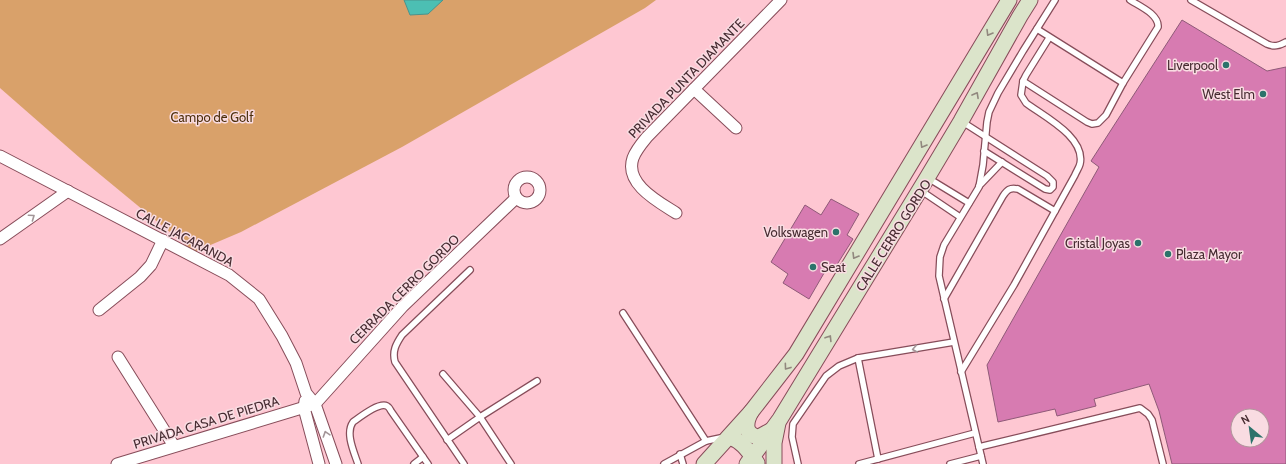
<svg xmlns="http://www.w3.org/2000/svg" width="1286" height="464" font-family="Cabin,sans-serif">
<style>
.green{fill:#d9a16a}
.water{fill:#4cbfb3;stroke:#4a938c}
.building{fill:#d77bb1;stroke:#8f5a78;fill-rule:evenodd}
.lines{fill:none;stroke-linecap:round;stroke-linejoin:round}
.lane-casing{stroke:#874d5a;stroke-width:8}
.street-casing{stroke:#874d5a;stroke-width:13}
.secondary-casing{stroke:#874d5a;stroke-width:17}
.lane{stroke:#fff;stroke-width:5.5}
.street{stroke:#fff;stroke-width:11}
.secondary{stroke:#dbe4ca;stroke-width:15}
.oneway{stroke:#91887e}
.oneway2{stroke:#a39698}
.poi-dot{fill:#2c736b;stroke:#f9dce2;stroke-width:1.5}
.labels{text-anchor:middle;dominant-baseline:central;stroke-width:3;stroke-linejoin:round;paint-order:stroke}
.poi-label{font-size:13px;fill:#472c32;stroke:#f9dce2;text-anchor:end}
.street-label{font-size:13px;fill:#472c32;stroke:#f9dce2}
.park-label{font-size:13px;fill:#4d2f0c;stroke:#f9dce2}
</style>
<rect width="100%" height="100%" fill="#fec7d2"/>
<polygon class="green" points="0,0 656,0 645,8 402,147 241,232 194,252 80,158 0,88"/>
<polygon class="water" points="404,0 443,0 428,14 410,15"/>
<g class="building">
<path d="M1182,20L1267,71L1286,67V464H1172L1159,411L1149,384L1094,399L1096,406L1057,416L1055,409L998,422L987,365L1099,167L1091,161ZM1238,416H1262V440H1238Z"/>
<polygon points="831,199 859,214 847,235 853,239 833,271 827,268 809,299 783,283 788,274 771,262 805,205 821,215"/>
</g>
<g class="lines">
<g class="lane-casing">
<g id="lane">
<path d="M1191,0L1267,44C1274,47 1279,46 1286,42"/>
<polyline points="1037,29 1123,83"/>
<path d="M1023,81L1087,122L1092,124L1098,123L1106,115L1123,83L1158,27C1159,14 1139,6 1130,0"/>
<polyline points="961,121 1047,176 1053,182 1053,187 1050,190 1045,189 984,151"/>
<polyline points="928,178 969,203"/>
<polyline points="979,186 1002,162"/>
<polyline points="920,190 960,217"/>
<path d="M944,299L1003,196C1007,190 1010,187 1018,189L1055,211"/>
<polyline points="623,313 706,441"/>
<polyline points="858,358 878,459"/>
<path d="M961,372L1014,285L1075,175C1076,172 1079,168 1080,164C1086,137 1043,116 1026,103L1021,95L1023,81L1026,75L1049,38"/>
<polyline points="443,374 480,417 537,381"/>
<polyline points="447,440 480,417 511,464"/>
<polyline points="979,447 1140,408 1148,414 1152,420 1163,464"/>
<polyline points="680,454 683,464"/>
<path d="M358,464C354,452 345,433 353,422C360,417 379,402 387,406C389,407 390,409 391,411L428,464"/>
<polyline points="414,464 423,457"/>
<path d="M464,464L395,362C392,351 396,344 402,335L470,270"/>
<polyline points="664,464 706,441 725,437"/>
<polyline points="798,464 792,437 793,424 826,376 839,366 858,358 954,342"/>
<polyline points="859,464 975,433"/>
<polyline points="950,464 981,456"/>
<polyline points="983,464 939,276 940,257 944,245 979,187 983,165 987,122 989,112 998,93 1023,51 1055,0"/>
</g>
</g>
<g class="street-casing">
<g id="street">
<polyline points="694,89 736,128"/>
<polyline points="0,156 229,275 259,299 282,336 296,363 306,393 315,404 336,464"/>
<circle cx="527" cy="190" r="13"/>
<path d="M676,213C659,202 624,184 633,158C636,150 642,143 647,137L781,0"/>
<polyline points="0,239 68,191"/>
<polyline points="99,310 140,277 151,265 163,240"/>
<polyline points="118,357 174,446"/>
<polyline points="305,401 304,408 319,464"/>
<polyline points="117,464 315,404 403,306 516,198"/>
</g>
</g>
<g class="secondary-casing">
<g id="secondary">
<path d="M751,412C745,423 744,435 759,437L770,431"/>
<path d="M729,437C743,441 749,452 757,463"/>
<polyline points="704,464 751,412 796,354 1009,0"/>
<polyline points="747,464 780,419 927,178 961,121 1020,16 1030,0"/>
<polyline points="774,464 774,443 778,423"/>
</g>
</g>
<use href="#lane" class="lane"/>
<use href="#street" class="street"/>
<use href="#secondary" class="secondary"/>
</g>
<defs><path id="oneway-chevron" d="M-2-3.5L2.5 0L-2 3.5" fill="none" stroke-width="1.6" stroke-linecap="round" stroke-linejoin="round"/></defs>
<g class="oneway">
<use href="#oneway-chevron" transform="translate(989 33) rotate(121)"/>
<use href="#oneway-chevron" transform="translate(976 95) rotate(-61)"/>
<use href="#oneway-chevron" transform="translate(923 145) rotate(121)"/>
<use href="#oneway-chevron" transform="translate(855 256) rotate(121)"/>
<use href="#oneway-chevron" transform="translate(829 338) rotate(-58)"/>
<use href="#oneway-chevron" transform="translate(787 367) rotate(126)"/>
</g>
<g class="oneway2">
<use href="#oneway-chevron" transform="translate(32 217) rotate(-35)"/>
<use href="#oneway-chevron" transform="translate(915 349) rotate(170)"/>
<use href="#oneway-chevron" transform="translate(326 434) rotate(-108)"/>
</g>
<g class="poi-dot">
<circle cx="1226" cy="65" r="4"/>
<circle cx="1263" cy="94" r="4"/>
<circle cx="836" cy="232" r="4"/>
<circle cx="1138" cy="243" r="4"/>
<circle cx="1168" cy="254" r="4"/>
<circle cx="813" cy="267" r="4"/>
</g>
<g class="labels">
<g class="poi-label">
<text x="1218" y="65">Liverpool</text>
<text x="1255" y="94">West Elm</text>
<text x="828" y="232">Volkswagen</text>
<text x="1130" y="243">Cristal Joyas</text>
<text x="1176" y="254" text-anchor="start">Plaza Mayor</text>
<text x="821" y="267" text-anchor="start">Seat</text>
</g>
<g class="street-label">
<text transform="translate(686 78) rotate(-46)">PRIVADA PUNTA DIAMANTE</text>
<text transform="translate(893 235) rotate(-58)">CALLE CERRO GORDO</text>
<text transform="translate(185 237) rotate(28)">CALLE JACARANDA</text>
<text transform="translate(404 289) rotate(-45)">CERRADA CERRO GORDO</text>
<text transform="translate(206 422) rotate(-17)">PRIVADA CASA DE PIEDRA</text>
</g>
<g class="park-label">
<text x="212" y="117">Campo de Golf</text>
</g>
</g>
<g transform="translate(1250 428) rotate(331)"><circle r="19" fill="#f9dce2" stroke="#b2969c"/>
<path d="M0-3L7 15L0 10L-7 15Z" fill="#2c736b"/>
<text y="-6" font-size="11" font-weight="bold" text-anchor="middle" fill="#472c32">N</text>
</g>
</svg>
